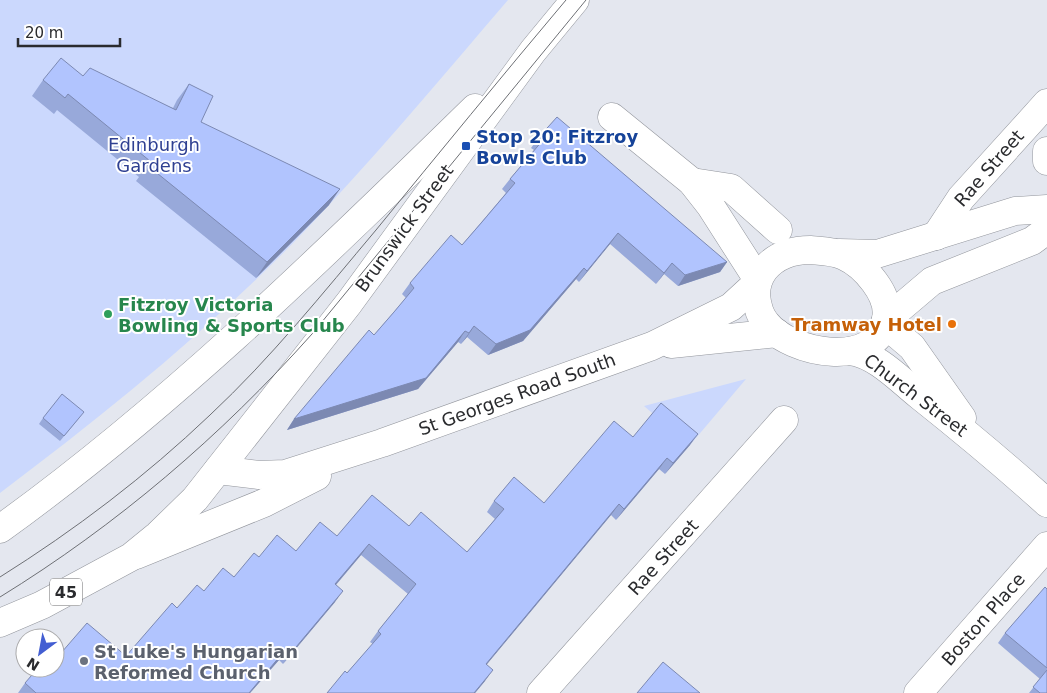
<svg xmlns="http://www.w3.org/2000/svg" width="1047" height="693" font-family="'DejaVu Sans',sans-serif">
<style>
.green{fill:#cbd8fd}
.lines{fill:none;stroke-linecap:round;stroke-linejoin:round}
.minor-casing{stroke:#92959c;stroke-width:29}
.trunk-casing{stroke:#92959c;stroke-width:29}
.minor{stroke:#fff;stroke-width:28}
.trunk{stroke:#fff;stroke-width:28}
.tram{stroke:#6e7075;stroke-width:1}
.wall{fill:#98a9da}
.shaded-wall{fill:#7c89b2}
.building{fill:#b1c4fe;stroke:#7c89b2}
.transit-dot{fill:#1a4fb4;stroke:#fff;stroke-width:2}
.leisure-dot{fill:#2e9e5b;stroke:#fff;stroke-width:2}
.food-dot{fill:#e8710a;stroke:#fff;stroke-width:2}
.worship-dot{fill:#6b7280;stroke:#fff;stroke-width:2}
.labels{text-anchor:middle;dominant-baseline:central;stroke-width:4;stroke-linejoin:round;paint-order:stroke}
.shield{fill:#fff;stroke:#6a6b6d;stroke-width:1}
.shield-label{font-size:16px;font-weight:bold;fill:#2a2b2e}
.transit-label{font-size:18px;font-weight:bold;fill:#164399;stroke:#fff;text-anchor:start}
.park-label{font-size:18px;fill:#2f4092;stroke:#fff}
.street-label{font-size:18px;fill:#2a2b2e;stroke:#fff}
.leisure-label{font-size:18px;font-weight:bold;fill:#27864d;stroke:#fff;text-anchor:start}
.food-label{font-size:18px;font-weight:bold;fill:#c56008;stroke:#fff;text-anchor:end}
.worship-label{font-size:18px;font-weight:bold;fill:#5b616d;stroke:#fff;text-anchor:start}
</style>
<rect width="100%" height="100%" fill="#e4e7ef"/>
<g class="green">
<path d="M0,0H508C449,69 391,138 329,205C231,312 116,406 0,493Z"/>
<polygon points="746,379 690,445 644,406"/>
</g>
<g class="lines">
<g class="minor-casing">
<g id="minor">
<polyline points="612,117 692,182 710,205 758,280"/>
<polyline points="1047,151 1047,161"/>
<polyline points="692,182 731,188 778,230"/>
<polyline points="936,236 961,198 1047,103"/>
<path d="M810,250C821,251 834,251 844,256C864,265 891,295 886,319C876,370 790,354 766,323C759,315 757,305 756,295C756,285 758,278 764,270C776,255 792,250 810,250Z"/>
<polyline points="839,253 877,254 1015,211 1047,209"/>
<polyline points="886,320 932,281 1032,241 1047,230"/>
<polyline points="885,324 912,347 962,418"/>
<polyline points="671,344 777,333"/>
<path d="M850,351C876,354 900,380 920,396C964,431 1006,466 1047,503"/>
<polyline points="218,470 259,475 285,474 382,443 652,346 731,307 756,284"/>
<polyline points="136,555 264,503 317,476"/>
<polyline points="541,693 784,420"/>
<polyline points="918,693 1047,546"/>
</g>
</g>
<g class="trunk-casing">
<g id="trunk">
<path d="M0,529C172,405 323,256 475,108"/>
<polyline points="0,623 42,605 131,557 158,535 195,499 349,303 533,51 575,0"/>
</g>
</g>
<use href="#minor" class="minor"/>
<use href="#trunk" class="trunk"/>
<g class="tram">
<path d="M0,577C75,530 146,476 210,415C271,358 323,293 376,230C439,153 502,76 566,0"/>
<path d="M0,597C117,525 221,436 312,334L586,0"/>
</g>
</g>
<g class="wall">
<polygon points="83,76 173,108 177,100 189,84 201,122 329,205 256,278 136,181 139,177 57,110 54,114 32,96 43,80"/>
<polygon points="539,137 727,262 720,272 678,286 664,274 656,284 610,244 579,282 576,279 523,341 488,355 467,337 461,344 458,342 418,389 287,430 294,419 374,335 406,298 402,294 410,283 462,245 506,193 502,189 510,179 534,150 531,148"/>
<polygon points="80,417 60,441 39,424 43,418"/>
<polygon points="633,437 690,445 665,474 659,469 616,520 611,515 486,665 485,681 475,693 327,693 347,673 373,644 370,642 378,631 408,594 361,555 336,585 335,602 283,664 279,660 250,693 18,693 25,683 55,668 126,656 177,608 204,591 234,577 259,557 296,551 337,536 409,526 467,552 495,519 487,512 494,501 544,503"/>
<polygon points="1047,589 1047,693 1029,693 1040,679 998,643 1005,633"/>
</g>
<g class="shaded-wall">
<polygon points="340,189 329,205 256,278 267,262"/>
<polygon points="618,233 610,244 579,282 587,271"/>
<polygon points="727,262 720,272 678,286 685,275"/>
<polygon points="672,263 664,274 656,284 664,273"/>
<polygon points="584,268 576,279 523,341 488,355 496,344"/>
<polygon points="474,326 467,337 461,344 469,333"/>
<polygon points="465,331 458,342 418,389 287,430 294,419"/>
<polygon points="698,434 690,445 665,474 673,463"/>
<polygon points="667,458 659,469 616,520 624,509"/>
<polygon points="619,504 611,515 478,675 486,664"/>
<polygon points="369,544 361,555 327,595 335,584"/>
<polygon points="343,591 335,602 283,664 291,653"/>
<polygon points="286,649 279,660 250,693 249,693"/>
<polygon points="493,670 485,681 475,693 474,693"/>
</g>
<g class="building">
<polygon points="61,58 83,76 90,68 176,110 189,84 213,96 201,122 340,189 267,262 147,165 150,161 68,94 65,98 43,80"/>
<polygon points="557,117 727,262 685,275 672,263 664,273 618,233 587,271 584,268 530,330 496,344 474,326 469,333 465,331 426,378 294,419 369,330 374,335 394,312 414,288 410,283 451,235 462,245 482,222 515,183 510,179 543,140 539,137"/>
<polygon points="62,394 84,412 64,436 43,418"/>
<polygon points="661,403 698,434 673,463 667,458 624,509 619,504 486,664 493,670 474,693 327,693 345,671 347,673 381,634 378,631 416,584 369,544 335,584 343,591 291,653 286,649 249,693 36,693 25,683 38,668 55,668 55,660 87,623 126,656 172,603 177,608 197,585 204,591 223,568 234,577 254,553 259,557 277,535 296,551 320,522 337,536 372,495 409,526 421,512 467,552 504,509 494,501 514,477 544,503 614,421 633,437"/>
<polygon points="1045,587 1047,589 1047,668 1005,633"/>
<polygon points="663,662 700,693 637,693"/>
<polygon points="1047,670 1047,693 1040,693 1033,687"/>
</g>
<rect class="transit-dot" x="461" y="141" width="10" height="10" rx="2.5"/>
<circle class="leisure-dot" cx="108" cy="314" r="5"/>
<circle class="food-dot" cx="952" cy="324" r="5"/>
<circle class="worship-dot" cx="84" cy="661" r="5"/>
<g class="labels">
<rect class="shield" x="50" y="578.5" width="32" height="27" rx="4"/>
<g class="shield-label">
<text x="66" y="592">45</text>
</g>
<g class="transit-label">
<text x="476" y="136">Stop 20: Fitzroy<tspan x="476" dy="21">Bowls Club</tspan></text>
</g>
<g class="park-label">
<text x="154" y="144">Edinburgh<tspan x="154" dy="21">Gardens</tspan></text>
</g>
<g class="street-label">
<text transform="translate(989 168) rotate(-49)">Rae Street</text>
<text transform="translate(404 228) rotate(-54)">Brunswick Street</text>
<text transform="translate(517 394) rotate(-20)">St Georges Road South</text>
<text transform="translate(916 395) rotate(37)">Church Street</text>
<text transform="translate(663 557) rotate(-48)">Rae Street</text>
<text transform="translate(983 619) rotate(-49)">Boston Place</text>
</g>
<g class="leisure-label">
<text x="118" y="304">Fitzroy Victoria<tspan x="118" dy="21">Bowling &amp; Sports Club</tspan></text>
</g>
<g class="food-label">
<text x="942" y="324">Tramway Hotel</text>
</g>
<g class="worship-label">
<text x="94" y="651">St Luke's Hungarian<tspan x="94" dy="21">Reformed Church</tspan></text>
</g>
</g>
<g transform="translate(40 653) rotate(212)"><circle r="24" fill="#ffffff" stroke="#aaaaab"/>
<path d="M0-4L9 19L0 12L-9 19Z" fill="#435ed2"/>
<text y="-8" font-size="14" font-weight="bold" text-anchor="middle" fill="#2a2b2e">N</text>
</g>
<path d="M18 38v8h102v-8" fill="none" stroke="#2a2b2e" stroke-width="2.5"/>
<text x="25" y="38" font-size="15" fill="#2a2b2e" stroke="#ffffff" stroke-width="4" paint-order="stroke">20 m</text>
</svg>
